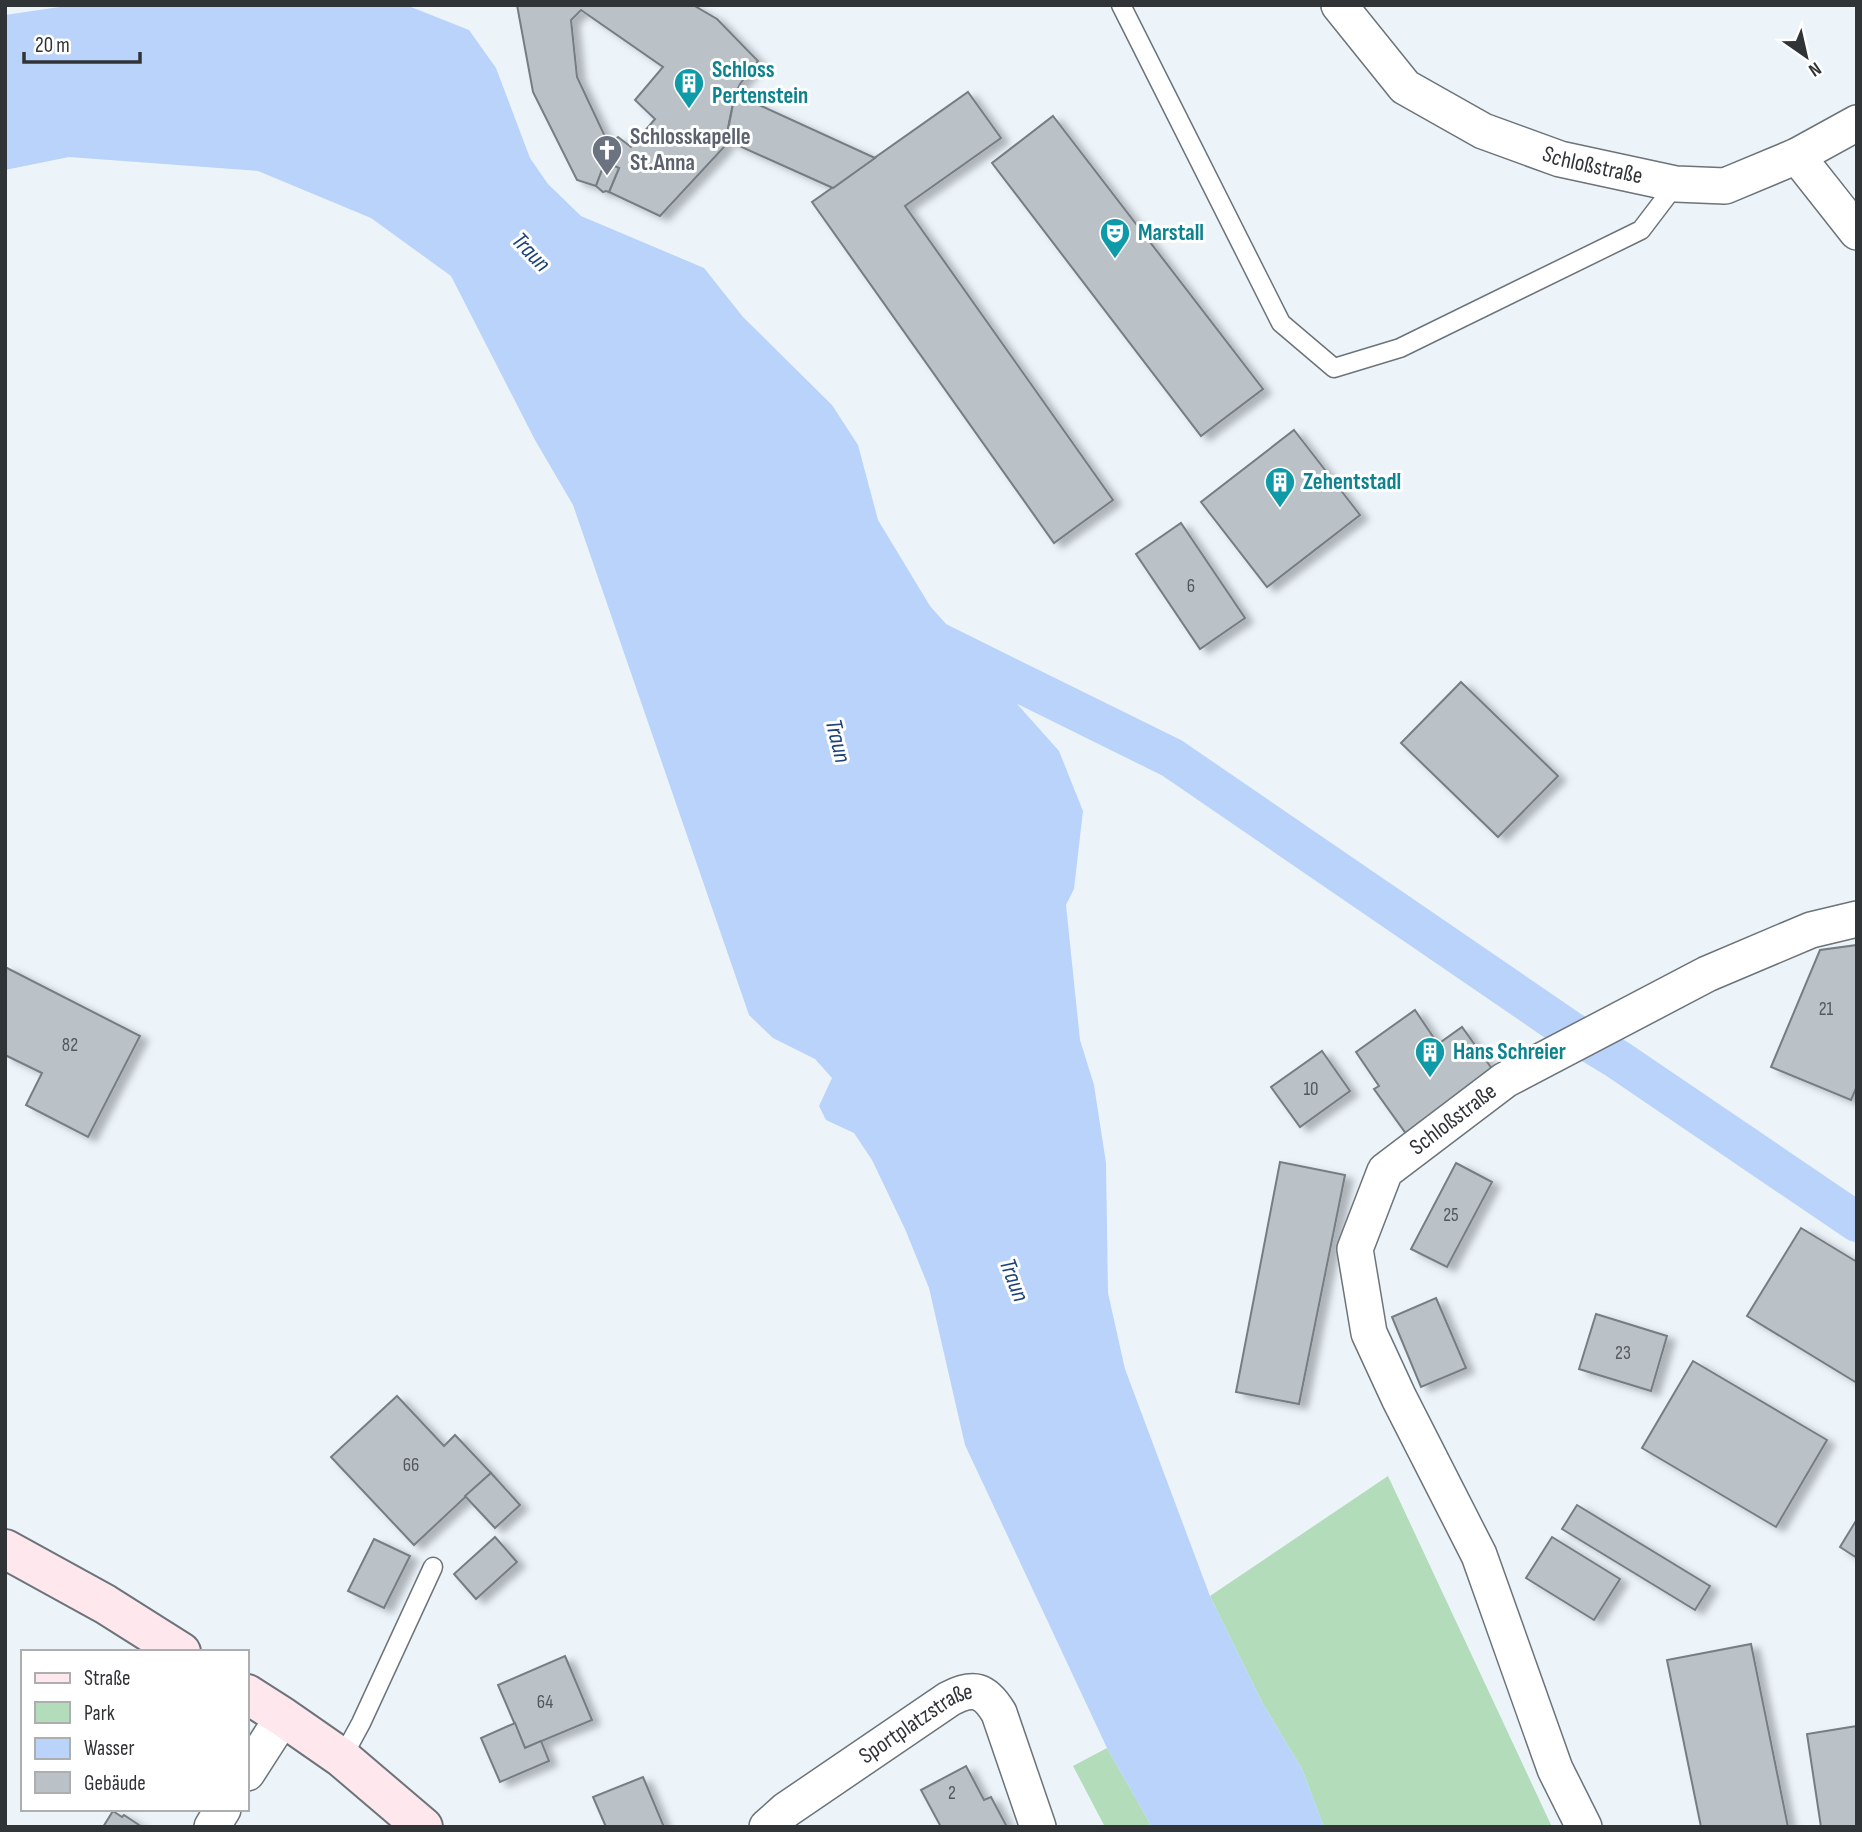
<svg xmlns="http://www.w3.org/2000/svg" width="1862" height="1832" font-family="'Sofia Sans Condensed',sans-serif">
<style>
.green{fill:#b2dcba}
.water{fill:#b9d3fa}
.lines{fill:none;stroke-linecap:round;stroke-linejoin:round}
.canal{stroke:#b9d3fa;stroke-width:40}
.building{fill:#bac2c8;stroke:#767d83;stroke-width:2;fill-rule:evenodd;filter:url(#shadow)}
.lane-casing{stroke:#6c7379;stroke-width:21}
.street-casing{stroke:#6c7379;stroke-width:38}
.secondary-casing{stroke:#6c7379;stroke-width:42}
.lane{stroke:#fff;stroke-width:18}
.street{stroke:#fff;stroke-width:35}
.secondary{stroke:#fee7ed;stroke-width:38}
.labels{text-anchor:middle;dominant-baseline:central;stroke-width:6;stroke-linejoin:round;paint-order:stroke}
.number-label{font-size:19px;fill:#53585b}
.culture-label{font-size:23px;font-weight:bold;fill:#0d838f;stroke:#fff;text-anchor:start}
.worship-label{font-size:23px;font-weight:bold;fill:#5b616d;stroke:#fff;text-anchor:start}
.street-label{font-size:23px;fill:#313437;stroke:#fff}
.water-label{font-size:24px;font-style:italic;fill:#1b427b;stroke:#fff}
</style>
<defs>
<filter id="shadow"><feDropShadow dx="8" dy="4.5" stdDeviation="3.5" flood-color="#0004"/></filter>
</defs>
<rect width="100%" height="100%" fill="#ecf4fa"/>
<g class="green">
<polygon points="1388,1476 1552,1827 1324,1827 1302,1769 1262,1702 1210,1596"/>
<polygon points="1107,1748 1152,1827 1105,1827 1073,1766"/>
</g>
<polygon class="water" points="73,5 406,5 469,30 496,68 530,158 548,184 581,216 704,268 743,317 832,405 858,445 878,520 930,606 1059,751 1083,811 1074,889 1066,905 1080,1040 1094,1085 1106,1163 1108,1293 1125,1369 1210,1596 1262,1702 1302,1769 1324,1827 1152,1827 1107,1748 965,1445 929,1288 905,1229 872,1160 854,1133 826,1120 819,1106 832,1078 815,1059 773,1038 749,1015 573,505 535,440 451,276 371,218 258,171 69,157 5,170 5,15"/>
<g class="lines">
<polyline class="canal" points="931,639 1172,758 1569,1030 1617,1059 1857,1222"/>
</g>
<g class="building">
<path d="M517,5H693L717,19L758,61L740,84L735,94L724,147L660,216L609,192L619,168L605,162L596,186L577,180L533,92ZM581,10L663,67L635,100L655,119L631,147L618,137L609,145L577,77L571,20Z"/>
<polygon points="968,92 1001,138 905,206 1113,500 1054,543 812,202"/>
<polygon points="735,94 875,158 833,188 726,140"/>
<polygon points="1053,116 1263,389 1201,436 992,163"/>
<polygon points="605,162 619,168 609,192 606,191 603,192 596,186"/>
<polygon points="1294,430 1360,515 1267,587 1201,502"/>
<polygon points="1181,523 1245,618 1200,649 1136,554"/>
<polygon points="1461,682 1558,776 1498,837 1401,743"/>
<polygon points="1857,945 1857,1086 1851,1100 1771,1067 1820,950"/>
<polygon points="5,967 140,1036 88,1137 26,1105 42,1073 5,1055"/>
<polygon points="1415,1010 1438,1044 1462,1027 1495,1073 1407,1135 1374,1089 1379,1086 1356,1052"/>
<polygon points="1322,1051 1350,1091 1300,1127 1271,1087"/>
<polygon points="1280,1162 1345,1175 1299,1404 1236,1392"/>
<polygon points="1456,1163 1492,1182 1447,1267 1411,1249"/>
<polygon points="1801,1228 1857,1262 1857,1383 1747,1316"/>
<polygon points="1436,1298 1466,1368 1421,1387 1392,1317"/>
<polygon points="1596,1314 1667,1336 1651,1391 1579,1369"/>
<polygon points="1693,1361 1827,1440 1776,1527 1642,1448"/>
<polygon points="397,1396 444,1446 455,1435 491,1473 414,1545 331,1457"/>
<polygon points="491,1473 520,1505 495,1528 465,1496"/>
<polygon points="1577,1505 1710,1586 1695,1610 1562,1529"/>
<polygon points="1857,1519 1857,1558 1840,1547"/>
<polygon points="495,1537 517,1562 476,1599 454,1574"/>
<polygon points="1552,1537 1620,1579 1594,1620 1526,1578"/>
<polygon points="374,1539 410,1556 384,1608 348,1591"/>
<polygon points="1751,1644 1788,1827 1701,1827 1667,1660"/>
<polygon points="565,1656 592,1720 525,1748 498,1685"/>
<polygon points="515,1723 525,1748 541,1741 549,1761 500,1782 481,1738"/>
<polygon points="1857,1726 1857,1827 1821,1827 1807,1734"/>
<polygon points="966,1766 984,1800 991,1797 1007,1827 941,1827 921,1790"/>
<polygon points="643,1777 664,1827 606,1827 593,1797"/>
<polygon points="113,1811 122,1817 124,1815 142,1827 103,1827"/>
</g>
<g class="lines">
<g class="lane-casing">
<g id="lane">
<polyline points="1121,5 1281,323 1334,368 1400,348 1641,230 1676,184"/>
<polyline points="342,1758 361,1723 433,1567"/>
</g>
</g>
<g class="street-casing">
<g id="street">
<path id="s1" d="M1339,5L1405,87L1483,131L1560,159L1676,184L1725,186L1797,156L1857,123"/>
<polyline points="1797,156 1857,232"/>
<polyline points="247,1773 283,1717"/>
<polyline points="212,1827 223,1809"/>
<path id="s2" d="M767,1827L786,1810L949,1699C974,1686 985,1690 999,1713L1038,1827"/>
<path id="s3" d="M1584,1827L1555,1769L1479,1555L1399,1398L1369,1333L1355,1249L1385,1171L1505,1080L1707,974L1811,930L1857,919"/>
</g>
</g>
<g class="secondary-casing">
<g id="secondary">
<polyline points="5,1549 105,1604 181,1652"/>
<polyline points="247,1694 283,1717 342,1758 423,1827"/>
</g>
</g>
<use href="#lane" class="lane"/>
<use href="#street" class="street"/>
<use href="#secondary" class="secondary"/>
</g>
<defs>
<g id="building-pin" transform="scale(1.575)"><path d="M0 17L-7.5 6A9.5 9.5 0 1 1 7.5 6Z" fill="#0f9aa8" stroke="#fff"/><path d="M-4-6H4V6H1V3H-1V6H-4ZM-2.5-4.3h1.7v1.8h-1.7ZM.8-4.3h1.7v1.8H.8ZM-2.5-1h1.7V.8h-1.7ZM.8-1h1.7V.8H.8Z" fill="#fff"/></g>
<g id="church-pin" transform="scale(1.575)"><path d="M0 17L-7.5 6A9.5 9.5 0 1 1 7.5 6Z" fill="#6b7280" stroke="#fff"/><path d="M-1.2-6h2.4v3.5h3.3v2.4h-3.3V6h-2.4V-.1h-3.3v-2.4h3.3Z" fill="#fff"/></g>
<g id="theatre-pin" transform="scale(1.575)"><path d="M0 17L-7.5 6A9.5 9.5 0 1 1 7.5 6Z" fill="#0f9aa8" stroke="#fff"/><path d="M-5-5.5Q0-4 5-5.5V0Q5 5 0 6Q-5 5-5 0ZM-3.3-2.5H-1v1.5H-3.3ZM1-2.5H3.3v1.5H1ZM-2.8 1Q0 5.5 2.8 1Z" fill="#fff"/></g>
</defs>
<g fill-rule="evenodd">
<use href="#building-pin" x="689" y="83"/>
<use href="#church-pin" x="607" y="150"/>
<use href="#theatre-pin" x="1115" y="233"/>
<use href="#building-pin" x="1280" y="482"/>
<use href="#building-pin" x="1430" y="1052"/>
</g>
<g class="labels">
<g class="number-label">
<text x="1191" y="586">6</text>
<text x="1826" y="1009">21</text>
<text x="70" y="1045">82</text>
<text x="1311" y="1089">10</text>
<text x="1451" y="1215">25</text>
<text x="1623" y="1353">23</text>
<text x="411" y="1465">66</text>
<text x="545" y="1702">64</text>
<text x="952" y="1793">2</text>
</g>
<g class="culture-label">
<text x="712" y="70">Schloss<tspan x="712" dy="26">Pertenstein</tspan></text>
<text x="1138" y="233">Marstall</text>
<text x="1303" y="482">Zehentstadl</text>
<text x="1453" y="1052">Hans Schreier</text>
</g>
<g class="worship-label">
<text x="630" y="137">Schlosskapelle<tspan x="630" dy="26">St.Anna</tspan></text>
</g>
<g class="street-label">
<text stroke="none"><textPath href="#s1" startOffset="310">Schloßstraße</textPath></text>
<text stroke="none"><textPath href="#s3" startOffset="794">Schloßstraße</textPath></text>
<text stroke="none"><textPath href="#s2" startOffset="182">Sportplatzstraße</textPath></text>
</g>
<g class="water-label">
<text transform="translate(531 252) rotate(46)">Traun</text>
<text transform="translate(838 741) rotate(76)">Traun</text>
<text transform="translate(1014 1280) rotate(69)">Traun</text>
</g>
</g>
<rect width="1862" height="1832" fill="none" stroke="#313437" stroke-width="14"/>
<rect x="21" y="1650" width="228" height="161" fill="#ffffff" stroke="#adaeaf" stroke-width="2"/>
<rect x="35" y="1673" width="35" height="10" fill="#fee7ed" stroke="#adaeaf" stroke-width="2"/>
<text x="84" y="1685" font-size="21" fill="#313437">Straße</text>
<rect x="35" y="1702" width="35" height="21" fill="#b2dcba" stroke="#adaeaf" stroke-width="2"/>
<text x="84" y="1720" font-size="21" fill="#313437">Park</text>
<rect x="35" y="1738" width="35" height="21" fill="#b9d3fa" stroke="#adaeaf" stroke-width="2"/>
<text x="84" y="1755" font-size="21" fill="#313437">Wasser</text>
<rect x="35" y="1772" width="35" height="21" fill="#bac2c8" stroke="#adaeaf" stroke-width="2"/>
<text x="84" y="1790" font-size="21" fill="#313437">Gebäude</text>
<g transform="translate(1806 56) rotate(146)" stroke="#ffffff" stroke-width="5" paint-order="stroke">
<path d="M0-5L12 26L0 18L-12 26Z" fill="#313437"/>
<text y="-10" font-size="19" font-weight="bold" text-anchor="middle" fill="#313437">N</text>
</g>
<path d="M24 52v10h116v-10" fill="none" stroke="#313437" stroke-width="3.5"/>
<text x="35" y="52" font-size="21" fill="#313437" stroke="#ffffff" stroke-width="5" paint-order="stroke">20 m</text>
</svg>
